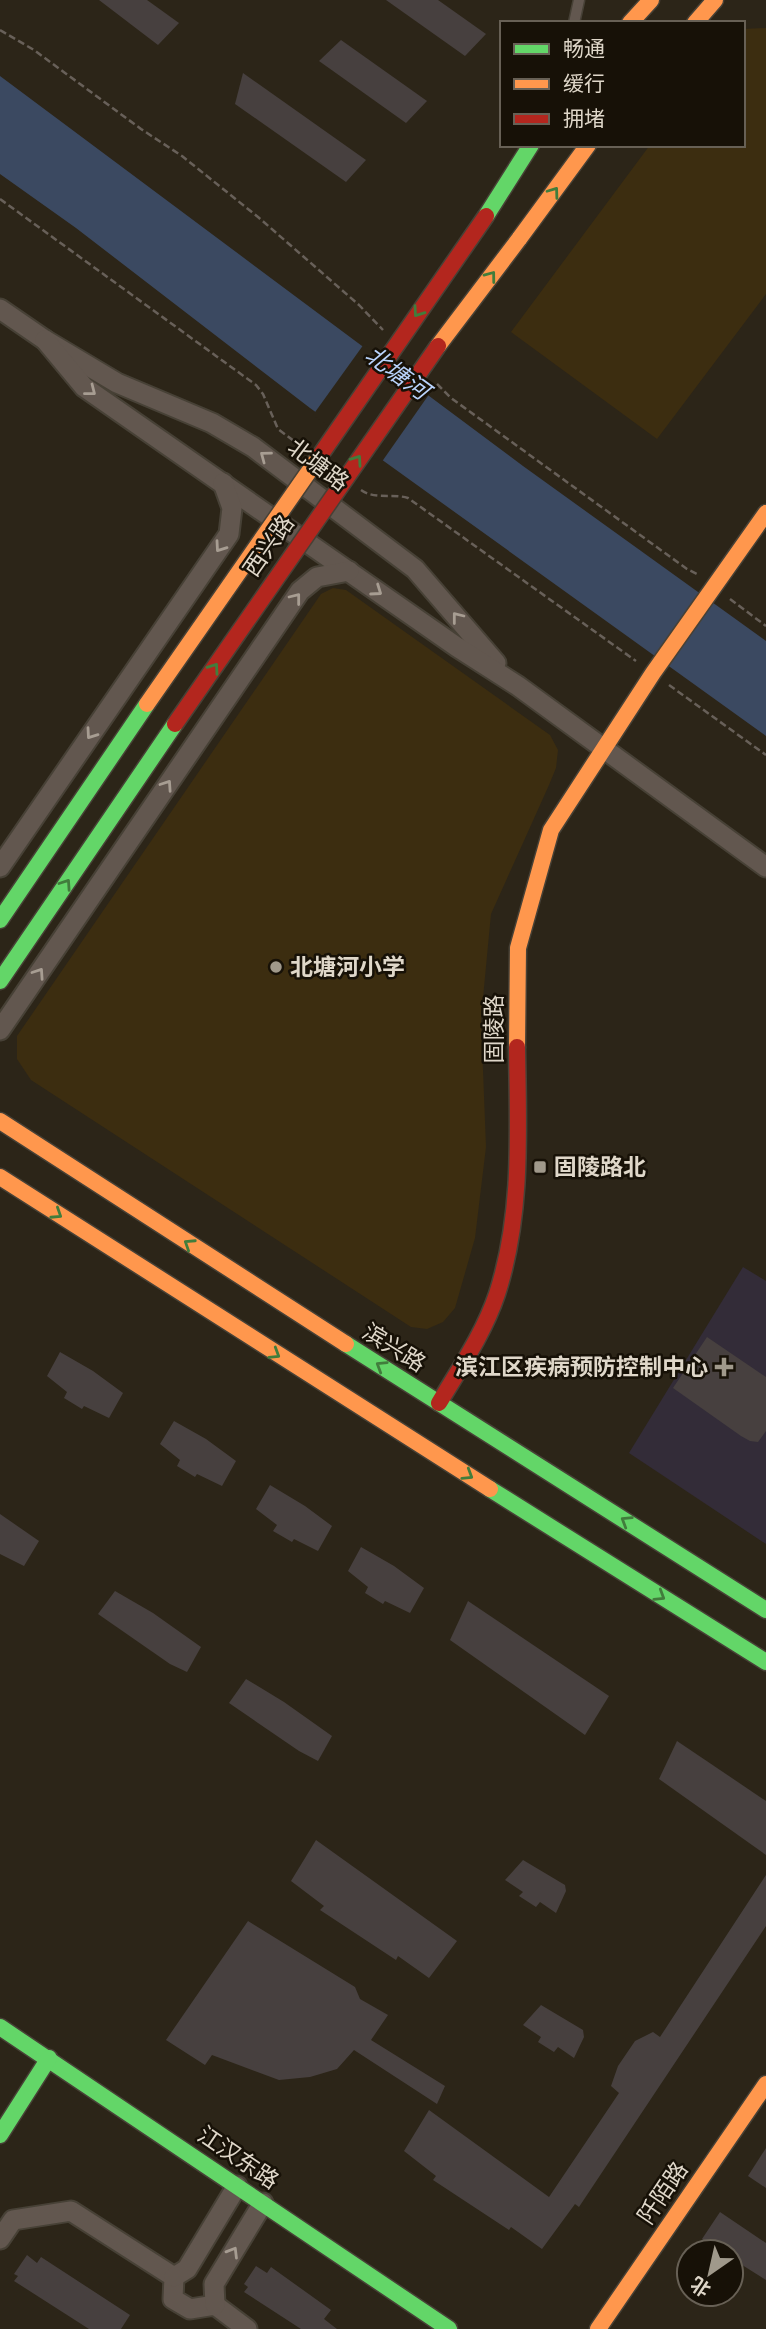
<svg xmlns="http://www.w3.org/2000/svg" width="766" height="2329" font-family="'Roboto Serif','Noto Sans SC',serif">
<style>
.built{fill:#3c2d10}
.medical{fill:#332c38}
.water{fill:#3b4961}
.pier{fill:#2c2518}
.building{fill:#47403f}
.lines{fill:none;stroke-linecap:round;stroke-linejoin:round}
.lane-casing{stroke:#474136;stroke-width:13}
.street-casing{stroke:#474136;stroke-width:23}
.fast-casing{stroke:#474136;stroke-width:19}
.slow-casing{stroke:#474136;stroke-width:19}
.jam-casing{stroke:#474136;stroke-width:19}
.path{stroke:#686059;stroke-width:2.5;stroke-dasharray:7 3.5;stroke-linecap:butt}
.lane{stroke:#62574f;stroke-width:10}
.street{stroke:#62574f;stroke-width:19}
.fast{stroke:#63d668;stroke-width:16}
.slow{stroke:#ff974d;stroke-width:16}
.jam{stroke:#b3261e;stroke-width:16}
.slow-bridge-casing{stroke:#474136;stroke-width:19;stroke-linecap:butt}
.jam-bridge-casing{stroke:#474136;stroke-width:19;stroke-linecap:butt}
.slow-bridge{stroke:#ff974d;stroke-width:16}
.jam-bridge{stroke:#b3261e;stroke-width:16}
.oneway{stroke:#417d3c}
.oneway2{stroke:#a79d92}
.poi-dot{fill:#a0998b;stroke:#171107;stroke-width:2.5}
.labels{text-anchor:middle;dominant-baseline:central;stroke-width:5;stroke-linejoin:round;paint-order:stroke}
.street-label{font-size:23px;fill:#dfd7c9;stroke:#171107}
.poi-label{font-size:23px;font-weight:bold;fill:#dfd7c9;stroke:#171107;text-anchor:start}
.water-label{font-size:24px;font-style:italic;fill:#b9d3fc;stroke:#171107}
</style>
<rect width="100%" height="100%" fill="#2c2518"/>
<g class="built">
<polygon points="766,28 766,294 657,439 511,332 650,145 743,145 743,29"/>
<polygon points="333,588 346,590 550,735 558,750 556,768 549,785 491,914 481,1019 486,1147 475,1238 455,1308 443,1322 427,1329 411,1327 31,1080 17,1059 17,1036 321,594"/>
</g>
<polygon class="medical" points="743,1267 766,1281 766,1544 629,1453"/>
<polygon class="water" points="0,76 523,466 766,641 766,736 310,408 76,228 0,174"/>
<polygon class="pier" points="364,344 430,393 381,463 313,415"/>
<g class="building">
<polygon points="99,0 147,0 179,23 158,45"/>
<polygon points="386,0 438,0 486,34 465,56"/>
<polygon points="341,40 427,101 406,123 319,61"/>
<polygon points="243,73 366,160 346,182 235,104"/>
<polygon points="707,1337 766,1377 766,1431 758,1442 750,1441 741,1436 673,1388"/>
<polygon points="60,1352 93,1371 123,1393 109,1418 84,1406 82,1409 64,1398 67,1392 47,1376"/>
<polygon points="174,1421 206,1439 236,1461 222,1486 197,1474 195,1477 177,1466 180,1460 160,1444"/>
<polygon points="270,1485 305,1506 332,1526 318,1551 294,1539 292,1542 273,1531 277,1525 256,1509"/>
<polygon points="0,1514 39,1541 24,1566 0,1554"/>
<polygon points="361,1547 394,1566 424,1588 410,1613 385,1601 383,1604 365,1593 368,1587 348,1571"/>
<polygon points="115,1591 153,1613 201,1647 187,1672 170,1664 98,1614"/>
<polygon points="468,1601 609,1696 585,1735 450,1640"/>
<polygon points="246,1679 284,1702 332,1736 318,1761 299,1751 229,1703"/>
<polygon points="677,1741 766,1801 766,1855 659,1779"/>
<polygon points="316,1840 457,1941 429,1978 398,1956 396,1960 320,1910 324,1906 291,1881"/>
<polygon points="523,1860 565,1885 566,1891 556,1913 540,1902 536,1907 519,1896 523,1892 505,1880"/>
<polygon points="766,1875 766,1926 579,2207 575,2204 542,2249 511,2227 509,2230 433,2180 436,2176 404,2151 429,2110 549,2197 619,2093 611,2086 618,2066 635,2041 653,2032 660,2037"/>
<polygon points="248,1921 355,1987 360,1999 388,2015 371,2040 445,2086 437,2104 354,2050 337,2069 310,2077 279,2080 212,2055 205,2065 166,2040"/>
<polygon points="541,2005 583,2030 584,2037 574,2058 558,2047 554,2052 538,2042 541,2037 523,2025"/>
<polygon points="766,2148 766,2188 748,2176"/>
<polygon points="720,2212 766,2243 766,2280 731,2258 731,2252 722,2252 702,2239"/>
<polygon points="27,2255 37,2263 41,2257 130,2315 121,2329 89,2329 14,2281 18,2276 14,2274"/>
<polygon points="256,2266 267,2273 271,2267 331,2310 324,2319 337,2329 301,2329 244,2292 248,2287 244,2284"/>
</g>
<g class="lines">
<g class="lane-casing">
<polyline id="lane" points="574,23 579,0"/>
</g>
<g class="street-casing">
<g id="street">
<polyline points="0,309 45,340 117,383 212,423 253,447 415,569 496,663"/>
<polyline points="45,340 84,387 457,647 518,686 766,867"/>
<polyline points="0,867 229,534 232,508 223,483"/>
<polyline points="0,1030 300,591 317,577 349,571"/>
<polyline points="0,2239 13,2220 71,2211 174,2277 173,2299 190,2309 215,2305 247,2329"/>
<polyline points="174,2277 187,2269 237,2186"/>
<polyline points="215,2305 214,2284 263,2203"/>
</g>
</g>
<g class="fast-casing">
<g id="fast">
<polyline points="486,216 531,145"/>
<polyline points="0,920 147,704"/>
<polyline points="0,981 175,724"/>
<polyline points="346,1344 766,1610"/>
<polyline points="490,1489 766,1662"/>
<polyline points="0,2027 449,2329"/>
<polyline points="0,2135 49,2058"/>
</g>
</g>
<g class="slow-casing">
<g id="slow">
<polyline points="630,23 651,0"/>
<polyline points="695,23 715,0"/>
<polyline points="519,239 588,145"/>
<polyline points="517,1047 518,948 551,830 653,673 766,513"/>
<polyline points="0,1121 346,1344"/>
<polyline points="0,1177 490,1489"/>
<polyline points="598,2329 766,2084"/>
</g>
</g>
<g class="jam-casing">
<path id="jam" d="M439,1403C460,1368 484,1333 497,1294C523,1214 518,1129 517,1047"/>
</g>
<g class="path">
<polyline points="0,30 34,50 141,129 182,156 258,217 359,305 383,330"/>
<polyline points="0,199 256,385 263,394 278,429 302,447"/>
<polyline points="437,384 451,398 687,569 697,574"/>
<path d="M361,490C375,500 392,493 408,498L636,661"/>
<polyline points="730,599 766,626"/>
<polyline points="669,685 766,755"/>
</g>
<use href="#lane" class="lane"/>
<use href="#street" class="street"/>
<use href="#fast" class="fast"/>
<use href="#slow" class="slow"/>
<use href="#jam" class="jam"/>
<g class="slow-bridge-casing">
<g id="slow-bridge">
<polyline points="438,346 519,239"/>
<polyline points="147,704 319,457"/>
</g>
</g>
<g class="jam-bridge-casing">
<g id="jam-bridge">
<polyline points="319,457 486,216"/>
<polyline points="175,724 438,346"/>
</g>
</g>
<use href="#slow-bridge" class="slow-bridge"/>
<use href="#jam-bridge" class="jam-bridge"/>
</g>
<defs><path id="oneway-chevron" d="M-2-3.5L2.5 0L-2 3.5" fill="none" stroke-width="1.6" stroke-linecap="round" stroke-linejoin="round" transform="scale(1.75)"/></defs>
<g class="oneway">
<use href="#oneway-chevron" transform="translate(554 192) rotate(-54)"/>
<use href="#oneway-chevron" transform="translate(491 276) rotate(-53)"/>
<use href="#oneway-chevron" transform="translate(418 312) rotate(125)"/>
<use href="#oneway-chevron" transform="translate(357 460) rotate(-55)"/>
<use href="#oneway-chevron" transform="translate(214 668) rotate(-55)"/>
<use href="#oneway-chevron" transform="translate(66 884) rotate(-56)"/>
<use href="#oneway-chevron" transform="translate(57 1214) rotate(33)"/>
<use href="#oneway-chevron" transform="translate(189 1244) rotate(-147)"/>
<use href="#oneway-chevron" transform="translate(275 1354) rotate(32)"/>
<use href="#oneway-chevron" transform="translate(381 1366) rotate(-148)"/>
<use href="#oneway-chevron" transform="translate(468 1475) rotate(32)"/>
<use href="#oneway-chevron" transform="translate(626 1521) rotate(-148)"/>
<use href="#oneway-chevron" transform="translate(660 1596) rotate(32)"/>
</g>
<g class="oneway2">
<use href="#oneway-chevron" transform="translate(91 391) rotate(38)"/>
<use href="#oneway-chevron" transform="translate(265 456) rotate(-143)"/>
<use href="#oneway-chevron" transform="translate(220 547) rotate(125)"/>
<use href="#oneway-chevron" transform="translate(377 591) rotate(35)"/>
<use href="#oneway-chevron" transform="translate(296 598) rotate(-52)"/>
<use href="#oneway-chevron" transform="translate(457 617) rotate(-128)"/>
<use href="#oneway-chevron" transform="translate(91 734) rotate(125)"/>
<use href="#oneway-chevron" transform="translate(167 785) rotate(-56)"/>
<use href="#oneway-chevron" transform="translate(39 973) rotate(-56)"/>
<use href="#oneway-chevron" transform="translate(233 2252) rotate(-59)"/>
</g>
<g class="poi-dot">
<circle cx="276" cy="967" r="7"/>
<rect x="533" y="1160" width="14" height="14" rx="3.5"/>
<path d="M720.5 1356.5h7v7h7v7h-7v7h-7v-7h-7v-7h7z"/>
</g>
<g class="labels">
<g class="street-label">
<text transform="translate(318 465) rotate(37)">北塘路</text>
<text transform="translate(269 546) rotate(-55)">西兴路</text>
<text transform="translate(494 1029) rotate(-90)">固陵路</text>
<text transform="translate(394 1348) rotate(32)">滨兴路</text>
<text transform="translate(238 2158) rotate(34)">江汉东路</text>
<text transform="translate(663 2193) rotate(-56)">阡陌路</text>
</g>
<g class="poi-label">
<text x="290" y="967">北塘河小学</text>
<text x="554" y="1167">固陵路北</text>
<text x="708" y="1367" text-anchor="end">滨江区疾病预防控制中心</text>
</g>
<g class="water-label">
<text transform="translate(397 373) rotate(36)">北塘河</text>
</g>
</g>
<rect x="500" y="21" width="245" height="126" fill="#171107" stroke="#676055" stroke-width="2"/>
<rect x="514" y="44" width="35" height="10" fill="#63d668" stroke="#676055" stroke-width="2"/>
<text x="563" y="56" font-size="21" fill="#dfd7c9">畅通</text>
<rect x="514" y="79" width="35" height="10" fill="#ff974d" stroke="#676055" stroke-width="2"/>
<text x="563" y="91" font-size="21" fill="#dfd7c9">缓行</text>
<rect x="514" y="114" width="35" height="10" fill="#b3261e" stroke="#676055" stroke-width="2"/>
<text x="563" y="126" font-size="21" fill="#dfd7c9">拥堵</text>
<g transform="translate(710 2273) rotate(214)"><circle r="33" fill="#171107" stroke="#676055" stroke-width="2"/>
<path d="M0-5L12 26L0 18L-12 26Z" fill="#a0998b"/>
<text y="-10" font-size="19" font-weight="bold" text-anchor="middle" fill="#dfd7c9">北</text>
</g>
</svg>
